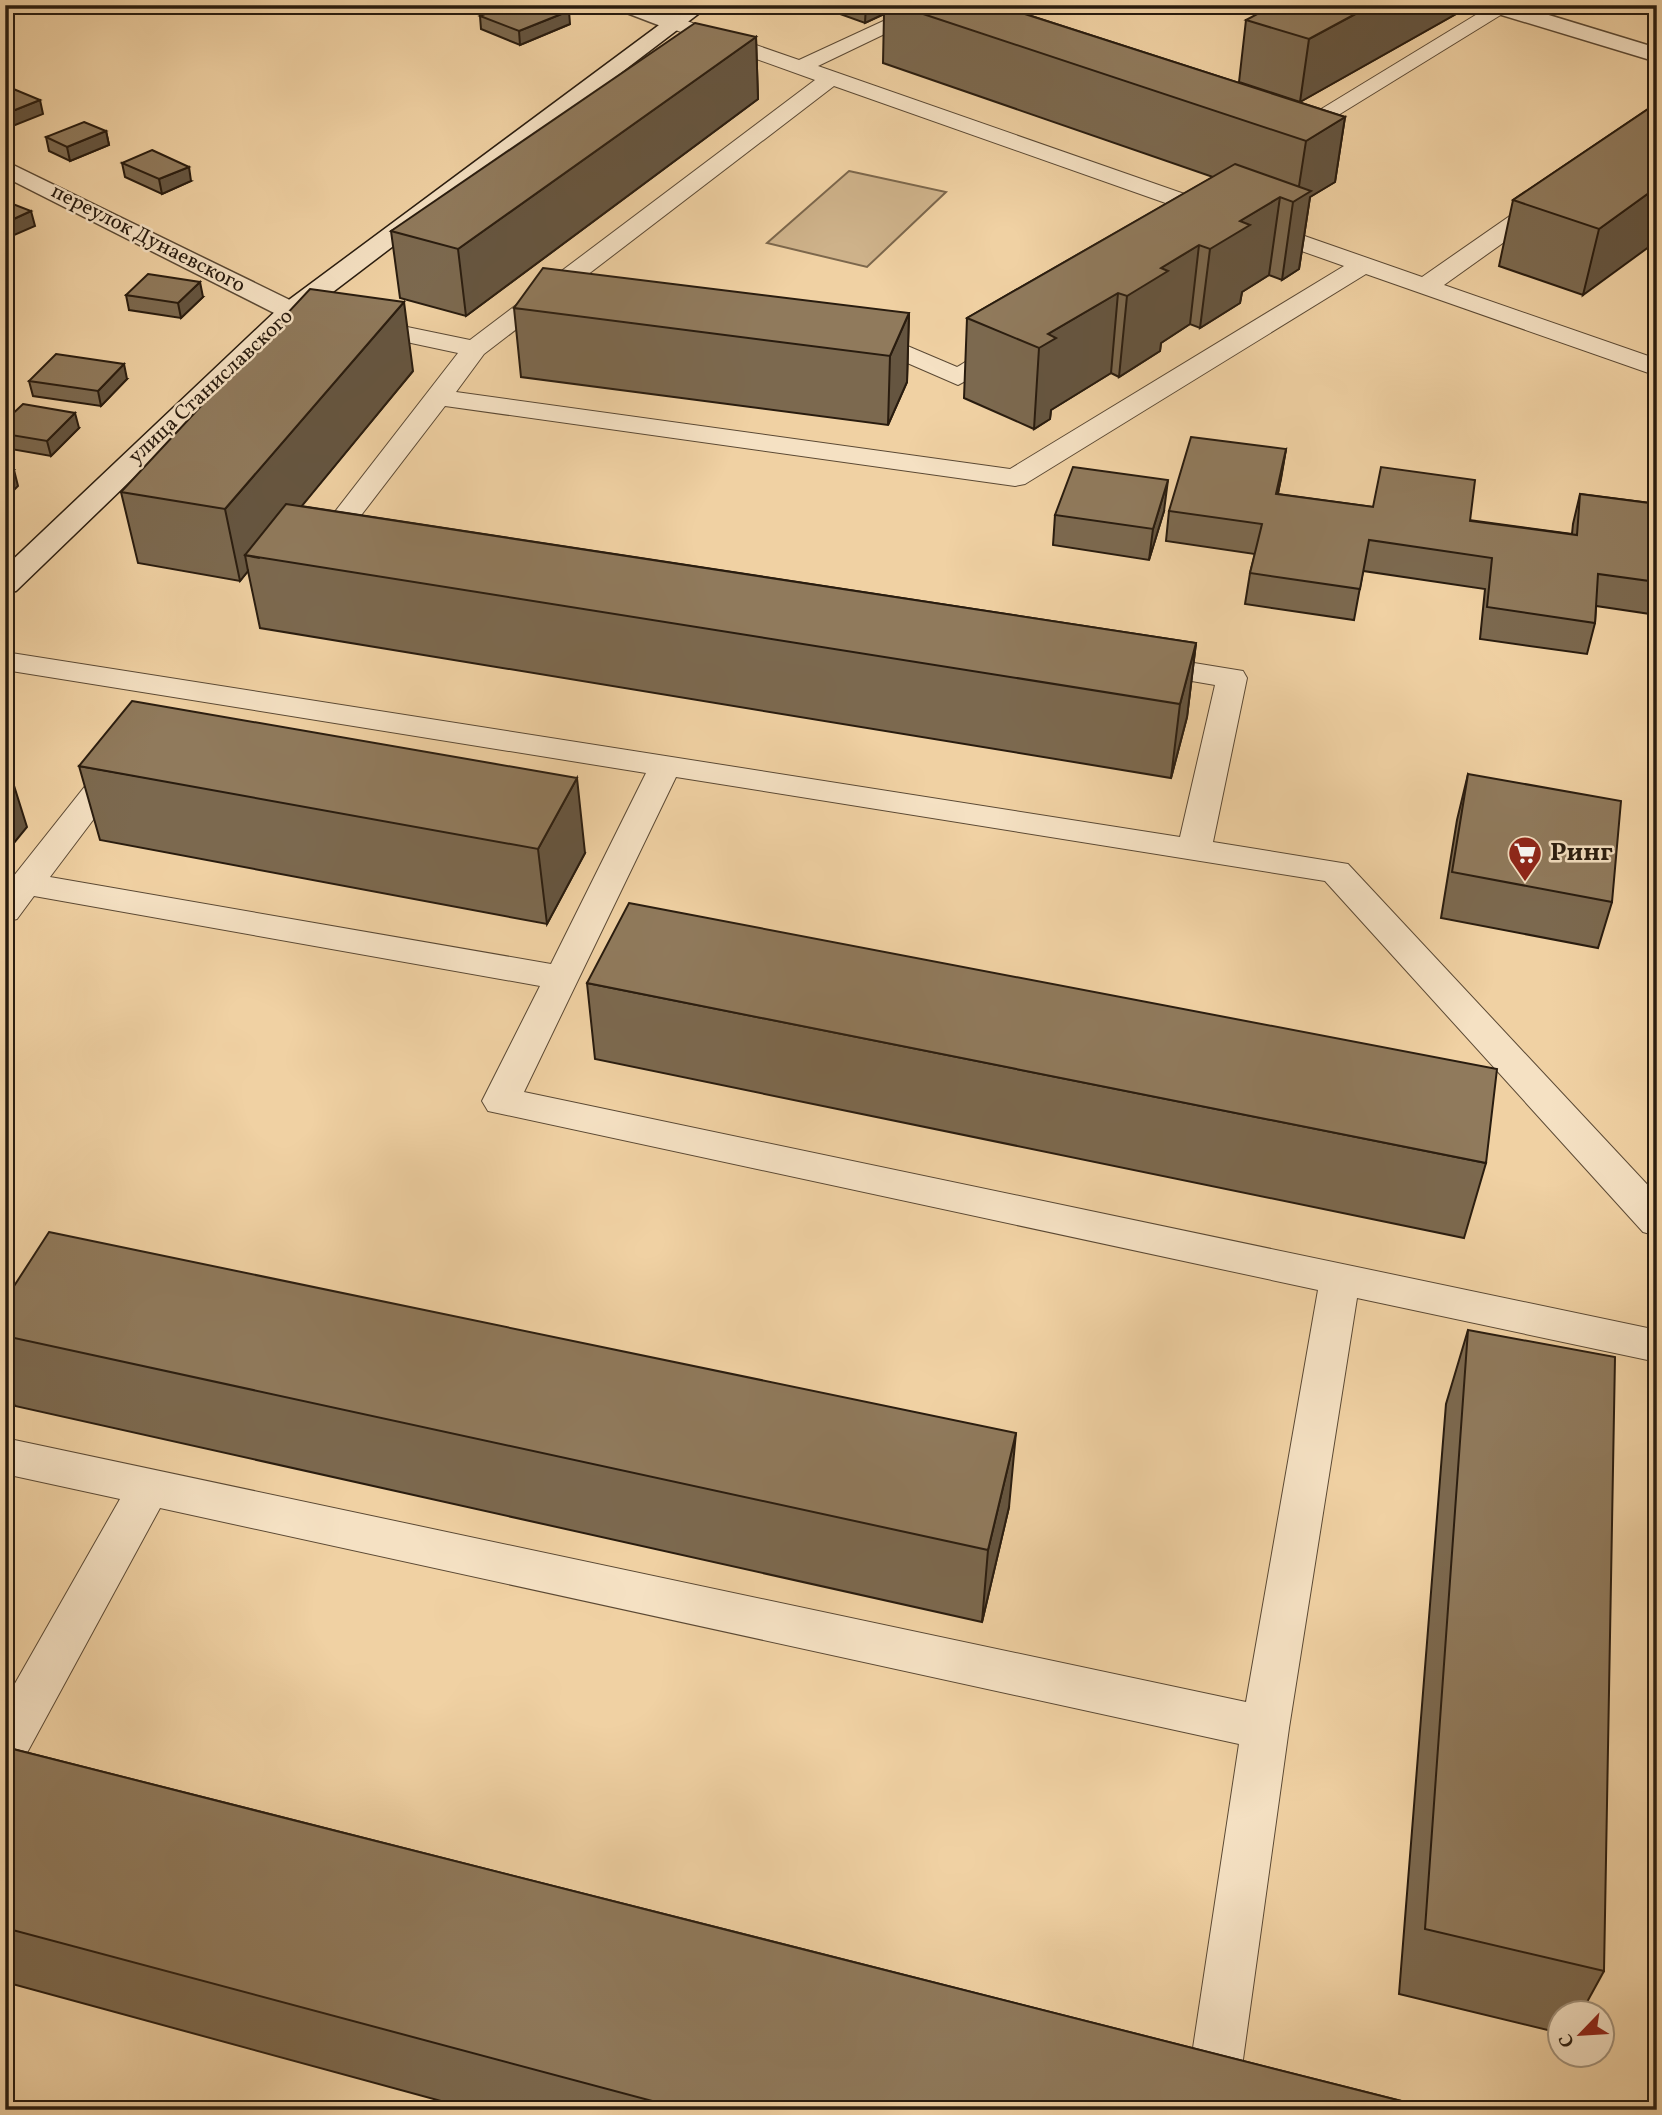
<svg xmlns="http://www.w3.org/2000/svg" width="1662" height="2115" font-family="Vollkorn,serif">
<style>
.green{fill:#ceb28a;stroke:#7c674c;stroke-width:2}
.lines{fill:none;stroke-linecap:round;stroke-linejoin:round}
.service-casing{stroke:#5b4934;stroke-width:2}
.minor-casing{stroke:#5b4934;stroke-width:3}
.secondary-casing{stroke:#291c0f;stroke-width:3}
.service{fill:#f5e1c3;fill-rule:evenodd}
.minor{fill:#f5e1c3;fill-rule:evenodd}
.secondary{fill:#f5e1c3;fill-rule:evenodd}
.wall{fill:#7c694f;stroke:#291c0f;stroke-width:2}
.shaded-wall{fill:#655540;stroke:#291c0f;stroke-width:2}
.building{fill:#907a5c;stroke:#291c0f;stroke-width:2}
.labels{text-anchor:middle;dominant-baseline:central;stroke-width:5;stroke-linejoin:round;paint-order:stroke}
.far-street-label{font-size:21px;fill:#291c0f;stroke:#f5e1c3}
.poi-label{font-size:26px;font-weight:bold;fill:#291c0f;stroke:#f5e1c3;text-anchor:start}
</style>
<rect width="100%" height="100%" fill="#f0d1a3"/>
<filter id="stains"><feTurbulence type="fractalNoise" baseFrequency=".00286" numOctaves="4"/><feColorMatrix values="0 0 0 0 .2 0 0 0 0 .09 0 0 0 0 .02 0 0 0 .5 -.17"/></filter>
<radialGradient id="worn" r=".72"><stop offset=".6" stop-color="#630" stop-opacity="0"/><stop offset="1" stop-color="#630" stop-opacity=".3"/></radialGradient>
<polygon class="green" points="849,171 946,192 867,267 767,243"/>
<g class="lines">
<g class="service-casing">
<g id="service">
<path d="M918,5H945L818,66L1422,277L1540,195H1556L1560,200L1556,205L1444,285L1657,359V376L1366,274L1025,484L1015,486L445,406L349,531L361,534L365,540L361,546L351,549L320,543L316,537L320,531L458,353L350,330L346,325L350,320L359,317L470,340L815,80L667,27L664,23L667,19H681L799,60ZM834,86L1344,266L1010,469L456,392L484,354Z"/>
<polygon points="1492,5 1510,5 1512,8 1314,130 1306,132 1295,125"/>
<path d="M891,339L957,367C975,357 996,337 1017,343L1021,348L1017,353L958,385L882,352L878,347L882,342Z"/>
<polygon points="5,652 1180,837 1215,685 1145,673 1134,670 1130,664 1134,658 1145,655 1243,671 1247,678 1213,842 1348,864 1657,1195 1657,1236 1643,1232 1325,881 676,777 524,1092 1657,1330 1657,1362 1357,1298 1289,1728 1240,2081 1233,2100 1214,2107 1195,2100 1188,2081 1239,1744 160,1508 22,1762 5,1769 5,1701 120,1499 5,1474 5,1438 1246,1702 1318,1290 488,1111 482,1101 540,986 34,896 17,919 5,922 5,887 109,756 120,753 131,756 136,763 50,877 551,964 646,773 5,670"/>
</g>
</g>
<g class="minor-casing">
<g id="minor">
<polygon points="617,5 647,5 682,18 685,23 682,28 666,28 619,10"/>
<polygon points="1483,5 1516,5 1657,48 1657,62 1485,10"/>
<polygon points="5,161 300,305 304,311 300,317 282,317 5,177"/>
</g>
</g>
<g class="secondary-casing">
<polygon id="secondary" points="686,5 710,5 300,317 16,591 5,593 5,567 282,305"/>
</g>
<use href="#service" class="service"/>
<use href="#minor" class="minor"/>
<use href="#secondary" class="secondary"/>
</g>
<g class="wall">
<polygon points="460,5 478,5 470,9"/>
<polygon points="815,5 997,5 1345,117 1335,182 1310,197 1299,269 1282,280 1269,275 1242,292 1240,303 1200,328 1190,324 1161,343 1160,351 1119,377 1111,373 1051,410 1050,419 1034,429 964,398 967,318 1213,177 883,63 884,14 865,23"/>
<polygon points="1463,10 1300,102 1239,82 1246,20"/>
<polygon points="480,16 570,24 520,45 481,29"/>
<polygon points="756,37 758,99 466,316 400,298 391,231"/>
<polygon points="1657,103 1583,295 1499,266 1513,200"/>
<polygon points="106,131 109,145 70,161 49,151 46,137"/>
<polygon points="122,163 191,181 162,194 125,177"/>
<polygon points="126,295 203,297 181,318 129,310"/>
<polygon points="514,308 909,313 907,382 888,425 521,377"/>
<polygon points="413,371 301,506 1196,643 1187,717 1171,778 260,628 248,571 240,581 138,563 121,492"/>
<polygon points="127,379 101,406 33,396 29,381"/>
<polygon points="5,421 79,428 51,456 5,448"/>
<polygon points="1286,449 1278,494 1572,534 1573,524 1580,494 1657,504 1657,615 1596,606 1595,623 1587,654 1480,639 1485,589 1363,571 1354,620 1245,604 1250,573 1255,554 1166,541 1169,511"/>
<polygon points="1164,511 1149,560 1053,545 1055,515"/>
<polygon points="79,766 585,853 547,924 100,840"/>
<polygon points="1468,774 1612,902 1598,948 1441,918 1457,820"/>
<polygon points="587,983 1486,1163 1464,1238 595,1059"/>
<polygon points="5,1300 1009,1507 982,1622 15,1406 5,1381"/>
<polygon points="1468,1330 1604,1971 1581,2013 1560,2013 1560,2033 1399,1994 1446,1404"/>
<polygon points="5,1747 1437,2110 474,2110 5,1982"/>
</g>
<g class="shaded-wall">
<polygon points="866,5 884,5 884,14 865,23"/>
<polygon points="1372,5 1464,5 1463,10 1300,102 1309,39"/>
<polygon points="569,11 570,24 520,45 519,31"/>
<polygon points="756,37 758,99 466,316 458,249"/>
<polygon points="40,100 43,114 5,129 5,114"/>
<polygon points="1345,117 1335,182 1310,197 1299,269 1282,280 1293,202 1297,199 1306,141"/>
<polygon points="106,131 109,145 70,161 67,147"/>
<polygon points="189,167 191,181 162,194 159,179"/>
<polygon points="1657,187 1657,241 1583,295 1599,229"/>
<polygon points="1280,197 1269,275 1242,292 1240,303 1200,328 1210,249 1240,221"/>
<polygon points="31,211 35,226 5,239 5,223"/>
<polygon points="1199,245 1190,324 1161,343 1160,351 1119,377 1127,296 1161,268"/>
<polygon points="200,282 203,297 181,318 178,303"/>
<polygon points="1118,293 1111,373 1051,410 1050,419 1034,429 1039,348 1048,334"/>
<polygon points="404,302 413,371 259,558 245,555 248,571 240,581 225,509"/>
<polygon points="909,313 907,382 888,425 890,356"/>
<polygon points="124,364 127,379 101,406 98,391"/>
<polygon points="75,413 79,428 51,456 47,441"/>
<polygon points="1286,449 1281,479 1271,524 1276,494"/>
<polygon points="14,470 18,486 5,499 5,479"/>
<polygon points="1168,480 1164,511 1149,560 1153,529"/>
<polygon points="1196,643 1187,717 1171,778 1180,704"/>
<polygon points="5,757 27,827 5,854"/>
<polygon points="577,778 585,853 547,924 538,849"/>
<polygon points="1016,1433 1009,1507 982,1622 988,1550"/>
</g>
<g class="building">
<polygon points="507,5 553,5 569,11 519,31 480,16"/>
<polygon points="896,5 997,5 1345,117 1306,141"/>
<polygon points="1274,5 1372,5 1309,39 1246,20"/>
<polygon points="695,23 756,37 458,249 391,231"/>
<polygon points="11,88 40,100 5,114 5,90"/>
<polygon points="1657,103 1657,187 1599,229 1513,200"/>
<polygon points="84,122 106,131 67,147 46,137"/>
<polygon points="152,150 189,167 159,179 122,163"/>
<polygon points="1235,164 1311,191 1293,202 1280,197 1240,221 1250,225 1210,249 1199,245 1161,268 1168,271 1127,296 1118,293 1048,334 1056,338 1039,348 967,318"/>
<polygon points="5,201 31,211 5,223"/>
<polygon points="543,268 909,313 890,356 514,308"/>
<polygon points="148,274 200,282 178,303 126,295"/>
<polygon points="310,289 404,302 225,509 121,492"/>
<polygon points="56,354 124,364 98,391 29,381"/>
<polygon points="23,404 75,413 47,441 5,434 5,421"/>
<polygon points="1191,437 1286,449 1276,494 1373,507 1381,467 1475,480 1470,521 1577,535 1580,494 1657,504 1657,582 1598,574 1595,623 1487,607 1492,558 1369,540 1360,589 1250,573 1262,524 1169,511"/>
<polygon points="1073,467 1168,480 1153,529 1055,515"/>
<polygon points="5,469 14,470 5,479"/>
<polygon points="286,504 1196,643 1180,704 245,555"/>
<polygon points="132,701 577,778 538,849 79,766"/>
<polygon points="1468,774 1621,801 1612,902 1452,872"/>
<polygon points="629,903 1497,1069 1486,1163 587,983"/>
<polygon points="49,1232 1016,1433 988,1550 5,1336 5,1300"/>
<polygon points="1468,1330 1615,1357 1604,1971 1425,1929"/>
<polygon points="5,1747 1437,2110 686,2110 5,1928"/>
</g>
<defs>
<g id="supermarket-pin" transform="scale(1.75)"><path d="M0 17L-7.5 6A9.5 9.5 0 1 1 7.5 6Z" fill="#8f2418" stroke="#f5e1c3"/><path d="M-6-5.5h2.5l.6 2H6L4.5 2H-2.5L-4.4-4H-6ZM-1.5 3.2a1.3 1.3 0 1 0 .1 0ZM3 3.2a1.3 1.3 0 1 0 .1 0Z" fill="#fff"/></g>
</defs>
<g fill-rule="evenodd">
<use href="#supermarket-pin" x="1525" y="853"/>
</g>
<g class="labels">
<g class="far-street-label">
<text transform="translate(148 239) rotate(27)">переулок Дунаевского</text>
<text transform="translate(211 387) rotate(-43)">улица Станиславского</text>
</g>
<g class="poi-label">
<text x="1550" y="853">Ринг</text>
</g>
</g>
<rect width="1662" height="2115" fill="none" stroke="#f0d1a3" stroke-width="28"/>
<rect x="7" y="7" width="1648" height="2101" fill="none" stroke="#291c0f" stroke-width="3.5"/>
<rect x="14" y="14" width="1634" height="2087" fill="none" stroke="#291c0f" stroke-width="2"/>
<g transform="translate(1581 2034) rotate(245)"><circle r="33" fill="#f5e1c3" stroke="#a3927b" stroke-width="2"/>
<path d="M0-5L12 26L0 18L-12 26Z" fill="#8f2418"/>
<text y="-10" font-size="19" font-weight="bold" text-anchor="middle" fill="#291c0f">С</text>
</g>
<rect width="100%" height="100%" filter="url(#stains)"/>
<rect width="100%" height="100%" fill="url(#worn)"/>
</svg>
